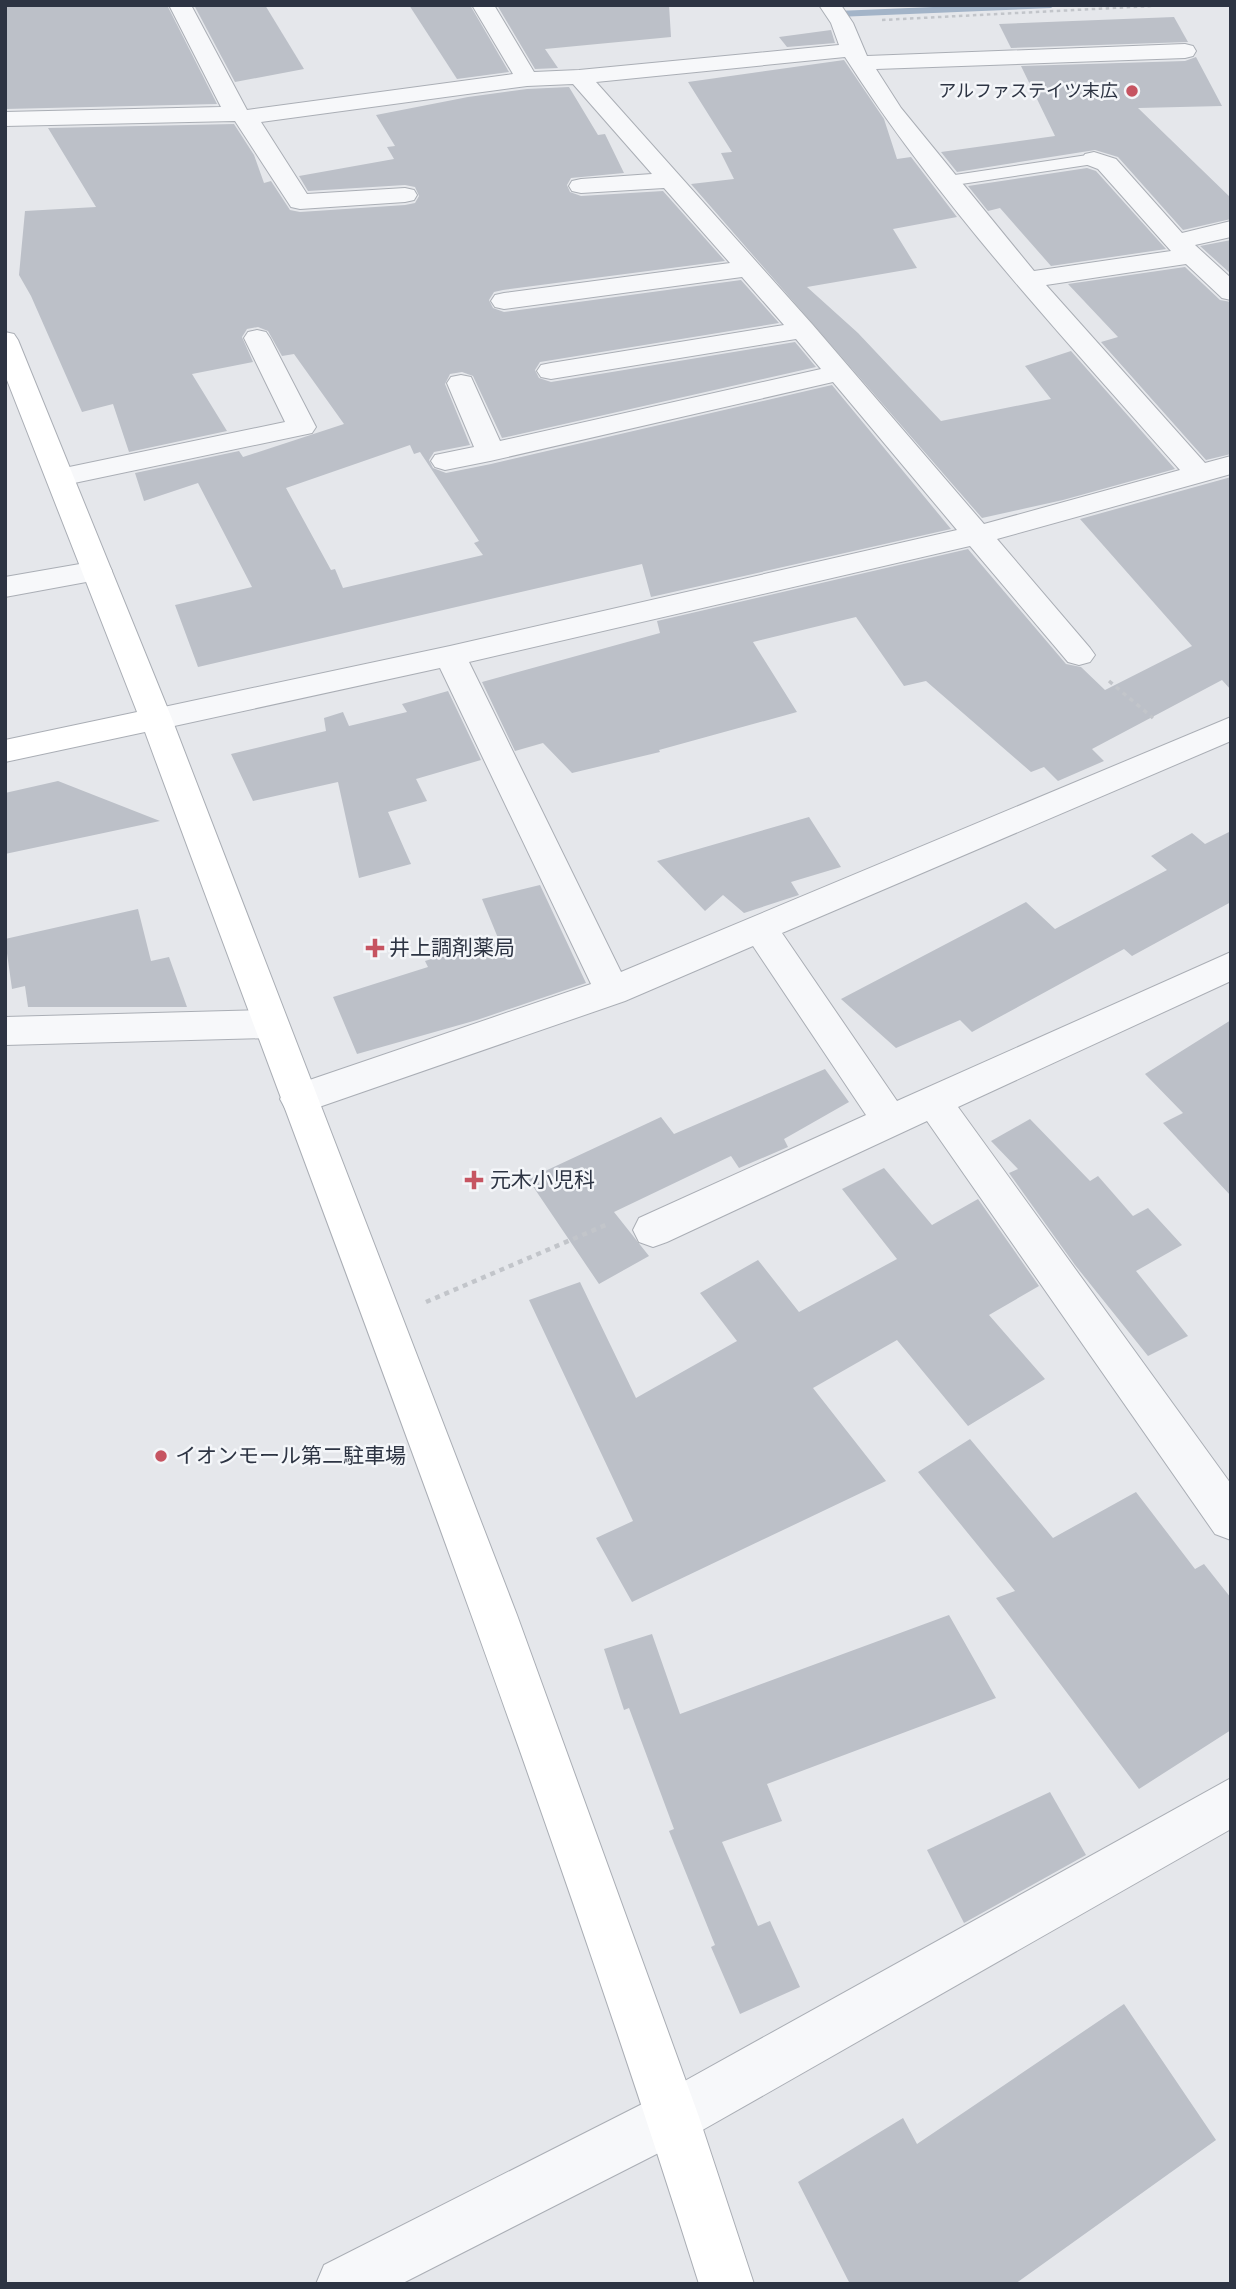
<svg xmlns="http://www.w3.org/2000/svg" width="1236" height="2289" font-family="Signika,'Noto Sans JP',sans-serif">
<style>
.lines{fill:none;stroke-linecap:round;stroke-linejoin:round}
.stream{fill:#a3b4c8;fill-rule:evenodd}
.building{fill:#bcc0c8;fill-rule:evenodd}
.lane-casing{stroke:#aaaeb5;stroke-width:2}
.street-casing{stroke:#aaaeb5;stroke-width:2}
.secondary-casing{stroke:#aaaeb5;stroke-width:2}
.path-far2{stroke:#c2c5ca;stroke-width:2.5;stroke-dasharray:3.5 3.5;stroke-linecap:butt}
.path-far1{stroke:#c2c5ca;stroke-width:3.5;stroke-dasharray:4.5 4.5;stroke-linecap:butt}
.path{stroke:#c2c5ca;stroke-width:4.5;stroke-dasharray:5 5;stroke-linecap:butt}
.lane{fill:#f7f8fa;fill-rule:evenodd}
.street{fill:#f7f8fa;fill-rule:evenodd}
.secondary{fill:#fff;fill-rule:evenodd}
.poi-dot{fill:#c65461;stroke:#f4f6f9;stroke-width:2.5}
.labels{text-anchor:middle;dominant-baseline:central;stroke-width:5;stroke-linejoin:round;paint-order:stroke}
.far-poi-label{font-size:18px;fill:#2d3443;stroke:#f4f6f9;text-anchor:end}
.poi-label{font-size:21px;fill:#2d3443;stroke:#f4f6f9;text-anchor:start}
</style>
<rect width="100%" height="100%" fill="#e5e7eb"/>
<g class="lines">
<polygon class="stream" points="981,5 1055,5 1051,8 837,17 832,14 837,11"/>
</g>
<g class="building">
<polygon points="5,5 167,5 217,104 5,109"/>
<polygon points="194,5 265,5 304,69 235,82"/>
<polygon points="409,5 470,5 509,72 457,79"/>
<polygon points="497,5 669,5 671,37 545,49 558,68 535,69"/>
<polygon points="1174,17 1188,42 1011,48 999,24"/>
<polygon points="831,30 835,43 787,47 779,37"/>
<polygon points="1196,57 1222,106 1138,108 1231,198 1231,219 1183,230 1118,157 1095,150 957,172 941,152 1055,136 1021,66 1185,61"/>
<polygon points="844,60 884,119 897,159 911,157 957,217 893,229 917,268 807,287 858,333 941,421 1051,399 1025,366 1071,351 1175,469 1063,500 982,518 691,184 734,179 721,153 732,152 688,82"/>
<path d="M569,87L598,135L605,134L624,173L571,178L567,185L570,192L581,196L663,191L725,261L503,290L494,292L489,300L493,308L504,312L741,280L779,323L540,362L535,370L539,378L551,382L795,342L816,367L502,438L473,376L462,372L450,374L445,384L470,445L434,452L429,460L433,468L446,473L491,464L832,385L951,529L651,597L642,564L198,667L175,605L252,587L198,483L144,501L135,473L239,451L243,457L344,424L294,354L282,356L268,331L258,327L247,329L242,337L253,362L192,374L227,431L129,452L113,404L82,412L31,296L19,275L25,211L96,207L48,128L234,124L254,155L264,183L271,181L290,210L300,212L405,205L415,203L419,196L415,187L405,185L308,191L299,176L394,159L387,147L395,146L376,115L468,97L527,89ZM410,445L414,454L420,452L479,541L474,543L483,555L343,588L335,569L331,570L286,488Z"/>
<polygon points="1087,168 1096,171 1166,249 1051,266 1000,208 988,211 968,186"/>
<polygon points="1231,240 1231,274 1200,246"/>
<polygon points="1185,267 1220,300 1231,302 1231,454 1206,460 1101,342 1118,337 1068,284"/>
<polygon points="1231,477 1231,690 1222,680 1092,749 1104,761 1058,781 1044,767 1031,772 926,681 904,686 856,617 753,642 797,712 659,750 660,752 572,773 543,743 515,751 482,682 660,633 657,621 968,549 1066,664 1081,667 1105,690 1192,646 1080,519"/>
<polygon points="448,691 481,760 416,779 427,801 388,812 411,864 359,878 338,782 253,801 231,754 326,731 324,718 343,712 349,726 407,712 402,704"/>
<polygon points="58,781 160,821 5,854 5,793"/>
<polygon points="809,817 841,867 791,882 799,895 744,913 723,895 705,911 657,861"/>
<polygon points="1231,831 1231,902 1132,956 1124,949 972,1032 960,1020 896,1048 841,999 1026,902 1055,929 1167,870 1151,856 1192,833 1205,844"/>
<polygon points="540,885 586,983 477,1020 357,1054 333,997 428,967 425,961 498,938 482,899"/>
<polygon points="138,909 151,961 169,957 187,1007 28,1007 25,986 12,989 5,939"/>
<polygon points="1231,1020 1231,1196 1163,1123 1183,1113 1145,1074"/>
<polygon points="825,1069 849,1102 784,1139 788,1147 739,1168 731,1156 614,1212 649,1256 599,1284 528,1179 661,1117 674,1134"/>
<polygon points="1030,1119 1090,1181 1098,1176 1133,1216 1148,1208 1182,1245 1136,1271 1188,1336 1148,1356 1075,1265 1009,1173 1018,1169 991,1141"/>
<polygon points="884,1168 932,1225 978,1199 1039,1286 989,1315 1045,1379 968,1426 897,1340 813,1388 886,1481 632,1602 596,1538 633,1521 529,1300 580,1282 636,1398 737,1341 700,1293 758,1260 799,1312 897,1259 842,1189"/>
<polygon points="970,1439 1053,1538 1136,1492 1195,1569 1204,1564 1231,1598 1231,1730 1139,1789 996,1598 1015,1591 918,1472"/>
<polygon points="949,1615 996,1698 767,1784 782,1821 722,1842 758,1926 770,1921 800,1987 740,2014 711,1947 715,1945 669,1831 674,1829 629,1708 624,1710 604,1649 652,1634 680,1714"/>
<polygon points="1050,1792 1086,1855 964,1923 927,1850"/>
<polygon points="1124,2004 1216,2140 1015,2284 850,2284 798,2182 903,2118 917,2144"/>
</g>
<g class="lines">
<g class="lane-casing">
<polygon id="lane" points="1094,154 1100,155 1103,159 1100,163 948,186 939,181 948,176"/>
</g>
<g class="street-casing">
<g id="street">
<path d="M169,5H191L247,110L513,74L472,5H494L534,72L579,70L839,45L831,23L819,5H841L853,23L867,56L1185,44L1193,46L1196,51L1193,56L1185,58L876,69L901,108L1034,271L1171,251L1098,169L1085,164L1082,159L1085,154L1094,152L1116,159L1182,233L1231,221V237L1195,245L1231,278V300L1222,298L1186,264L1046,285L1205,463L1231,456V474L997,539L1090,648L1095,655L1090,662L1079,665L1068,662L970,546L469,662L621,972L1231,717V741L782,933L897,1101L1231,952V981L958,1107L1231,1484V1540L1215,1534L927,1121L667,1242L653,1247L639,1242L633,1230L639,1218L866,1115L753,946L625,1001L299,1114L286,1110L280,1099L286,1088L591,984L440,668L156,730L145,727L140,719L145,711L450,646L957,530L833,382L490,461L445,470L435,467L431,461L435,455L474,447L447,383L451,377L461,375L471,377L500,441L821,369L796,339L551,379L541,377L537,371L541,365L551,363L784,325L742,277L504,309L495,307L491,301L495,295L504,293L730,263L664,188L581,193L572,191L569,186L572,181L581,179L652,174L573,84L527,86L261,122L307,194L405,188L414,190L417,195L414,200L405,202L300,209L291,207L235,121L5,126V112L221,107ZM845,57C940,206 1064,338 1180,470L984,524L812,324L596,82Z"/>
<polygon points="257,330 266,332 270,338 316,427 312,433 60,486 50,483 46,477 50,471 285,422 244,338 248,332"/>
<polygon points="97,561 108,564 112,571 108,578 5,597 5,577"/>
<polygon points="270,1010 283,1014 288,1024 283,1034 270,1038 5,1045 5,1017"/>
<polygon points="1231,1778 1231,1829 692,2136 401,2284 316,2284 324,2265 654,2098"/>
</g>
</g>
<g class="secondary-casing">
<path id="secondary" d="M5,332L14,334L18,340L172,719L517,1615L699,2117L754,2284H699C534,1760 335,1247 145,732L5,762V740L137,712L5,375Z"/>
</g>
<polyline class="path-far2" points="882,20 1171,5"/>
<polyline class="path-far1" points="1109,681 1153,718"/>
<polyline class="path" points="426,1302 608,1224"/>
<use href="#lane" class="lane"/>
<use href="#street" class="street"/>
<use href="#secondary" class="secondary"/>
</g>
<g class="poi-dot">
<circle cx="1132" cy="91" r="7"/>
<path d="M371.5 937.5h7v7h7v7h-7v7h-7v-7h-7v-7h7z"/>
<path d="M470.5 1169.5h7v7h7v7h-7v7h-7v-7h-7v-7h7z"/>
<circle cx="161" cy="1456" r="7"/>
</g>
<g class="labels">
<g class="far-poi-label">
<text x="1118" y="91">アルファステイツ末広</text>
</g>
<g class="poi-label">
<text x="389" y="948">井上調剤薬局</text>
<text x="490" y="1180">元木小児科</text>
<text x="175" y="1456">イオンモール第二駐車場</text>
</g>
</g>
<rect width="1236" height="2289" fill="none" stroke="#2d3443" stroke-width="14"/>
</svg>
